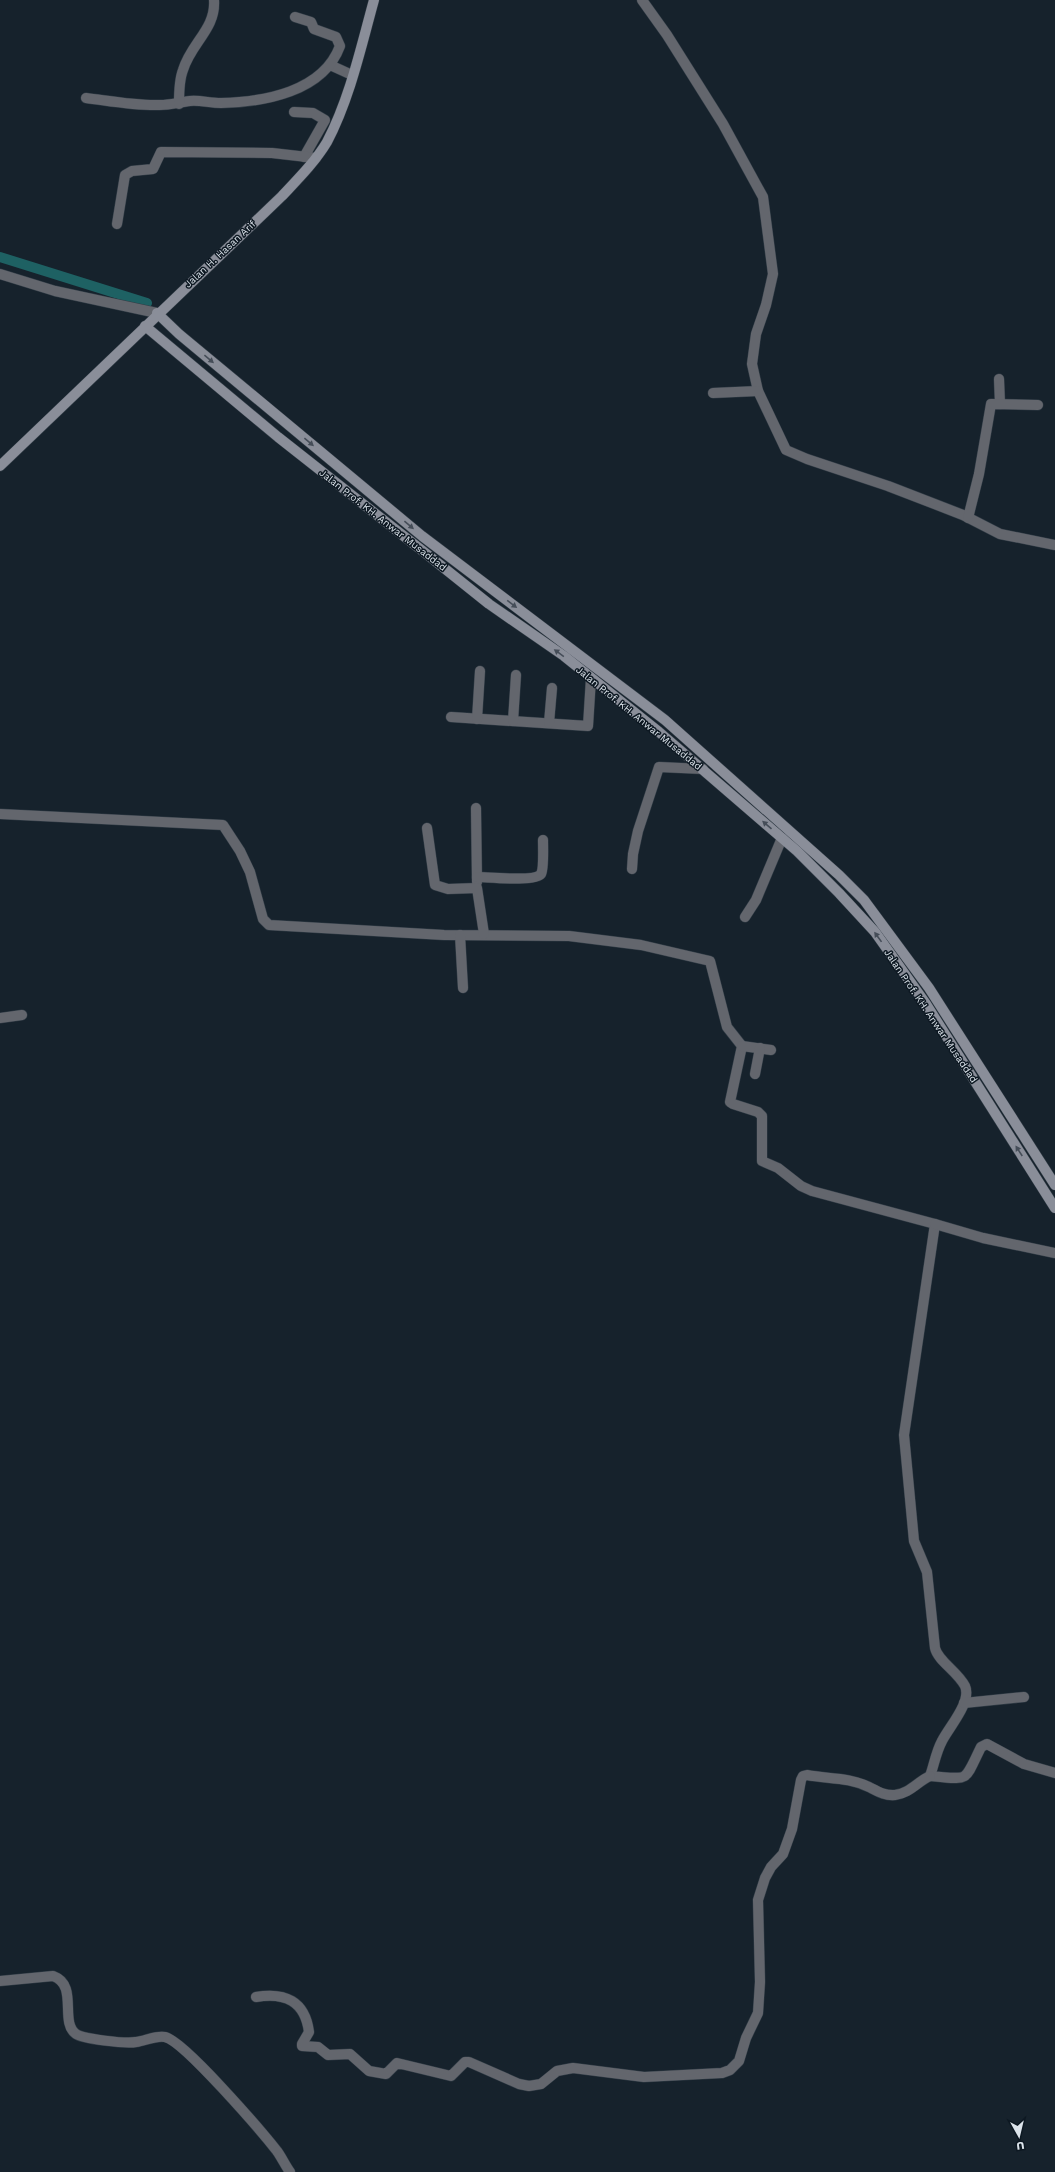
<svg xmlns="http://www.w3.org/2000/svg" width="1055" height="2172" font-family="'Work Sans',sans-serif">
<style>
.lines{fill:none;stroke-linecap:round;stroke-linejoin:round}
.canal{stroke:#1e6163;stroke-width:10}
.street-casing{stroke:#323d47;stroke-width:11}
.secondary-casing{stroke:#323d47;stroke-width:11}
.street{stroke:#63666d;stroke-width:10}
.secondary{stroke:#8a8e99;stroke-width:10}
.oneway{fill:#454d58}
.labels{text-anchor:middle;dominant-baseline:central;stroke-width:3;stroke-linejoin:round;paint-order:stroke}
.street-label{font-size:10px;fill:#dce4eb;stroke:#0d1822}
</style>
<rect width="100%" height="100%" fill="#16222c"/>
<g class="lines">
<polyline class="canal" points="0,257 147,303"/>
<g class="street-casing">
<g id="street">
<polyline points="642,0 667,35 723,124 763,197 773,274 766,305 756,334 752,364 758,391 786,450 807,459 888,486 963,515 1000,534 1055,545"/>
<polyline points="330,65 352,75"/>
<path d="M86,98C110,101 136,106 160,105C170,105 180,102 190,101C200,100 210,103 221,103C264,102 323,92 340,46L336,37L314,29L311,22L295,17"/>
<path d="M179,104C179,93 179,80 183,70C191,43 216,29 214,0"/>
<polyline points="294,112 313,113 325,120 304,157"/>
<polyline points="117,224 125,175 132,171 153,169 161,152 272,153 316,158"/>
<polyline points="0,274 55,291 157,313"/>
<polyline points="999,379 1000,404"/>
<polyline points="713,393 758,391"/>
<polyline points="968,518 979,474 991,404 1038,405"/>
<polyline points="451,717 588,726 591,678"/>
<polyline points="477,719 480,671"/>
<polyline points="513,721 516,675"/>
<polyline points="549,723 552,688"/>
<polyline points="476,808 477,882"/>
<path d="M0,814L223,825L240,851L250,872L263,919L269,925L444,935L569,936L641,945L710,961L727,1027L742,1046L730,1102L733,1104L758,1112L762,1116V1161L778,1168L801,1186L812,1191L935,1224L904,1435L914,1541L927,1572L935,1648C938,1661 957,1671 965,1686C972,1702 949,1727 942,1741C936,1752 934,1765 930,1776C970,1779 963,1784 981,1747L987,1744L1024,1764L1055,1773"/>
<polyline points="427,828 435,885 448,889 477,888 484,934"/>
<polyline points="632,869 633,854 638,831 659,767 703,769"/>
<path d="M477,877C487,877 535,882 541,874C544,869 543,847 543,840"/>
<polyline points="745,917 756,900 782,838"/>
<polyline points="460,935 463,988"/>
<polyline points="0,1018 22,1015"/>
<polyline points="742,1046 771,1050"/>
<polyline points="755,1074 760,1048"/>
<polyline points="935,1224 983,1238 1055,1253"/>
<polyline points="964,1703 1024,1697"/>
<path d="M0,1981L53,1976C79,1985 59,2022 76,2034C83,2039 126,2044 136,2042C145,2041 156,2035 165,2037C184,2041 262,2132 277,2151C282,2158 285,2165 290,2172"/>
<path d="M256,1997C285,1992 305,2001 309,2032L302,2044V2046L318,2047L328,2055L350,2054L369,2071L386,2074L397,2063L451,2076L465,2062H469L519,2084L529,2086L541,2084L557,2071L573,2068L644,2077L722,2073L730,2070L739,2061L746,2038L758,2013L760,1982L758,1900L765,1878L771,1867L783,1854L792,1829L801,1780L803,1776L807,1775C828,1779 849,1777 869,1787C877,1791 885,1796 895,1795C910,1793 917,1782 930,1776"/>
</g>
</g>
<g class="secondary-casing">
<g id="secondary">
<polyline points="157,313 179,334 422,536 665,720 839,875 864,900 929,988 1055,1185"/>
<polyline points="145,326 278,437 424,552 489,604 564,656 659,732 797,851 839,893 875,932 926,1004 1055,1208"/>
<path d="M0,466L282,196C298,179 315,162 327,142C350,98 361,47 374,0"/>
</g>
</g>
<use href="#street" class="street"/>
<use href="#secondary" class="secondary"/>
</g>
<defs><path id="oneway-solid" d="M-6-.8H1V-3.2L6.5 0L1 3.2V.8H-6Z"/></defs>
<g class="oneway">
<use href="#oneway-solid" transform="translate(209 359) rotate(40)"/>
<use href="#oneway-solid" transform="translate(309 442) rotate(40)"/>
<use href="#oneway-solid" transform="translate(409 525) rotate(40)"/>
<use href="#oneway-solid" transform="translate(512 604) rotate(37)"/>
<use href="#oneway-solid" transform="translate(559 653) rotate(-144)"/>
<use href="#oneway-solid" transform="translate(767 825) rotate(-139)"/>
<use href="#oneway-solid" transform="translate(878 937) rotate(-126)"/>
<use href="#oneway-solid" transform="translate(1019 1151) rotate(-123)"/>
</g>
<g class="labels">
<g class="street-label">
<text transform="translate(220 254) rotate(-43)">Jalan H. Hasan Arif</text>
<text transform="translate(383 520) rotate(38)">Jalan Prof. KH. Anwar Musaddad</text>
<text transform="translate(639 718) rotate(39)">Jalan Prof. KH. Anwar Musaddad</text>
<text transform="translate(931 1016) rotate(56)">Jalan Prof. KH. Anwar Musaddad</text>
</g>
</g>
<g transform="translate(1019 2136) rotate(172)" stroke="#0d1822" stroke-width="3" paint-order="stroke">
<path d="M0-3L7 15L0 10L-7 15Z" fill="#dce4eb"/>
<text y="-6" font-size="11" font-weight="bold" text-anchor="middle" fill="#dce4eb">U</text>
</g>
</svg>
